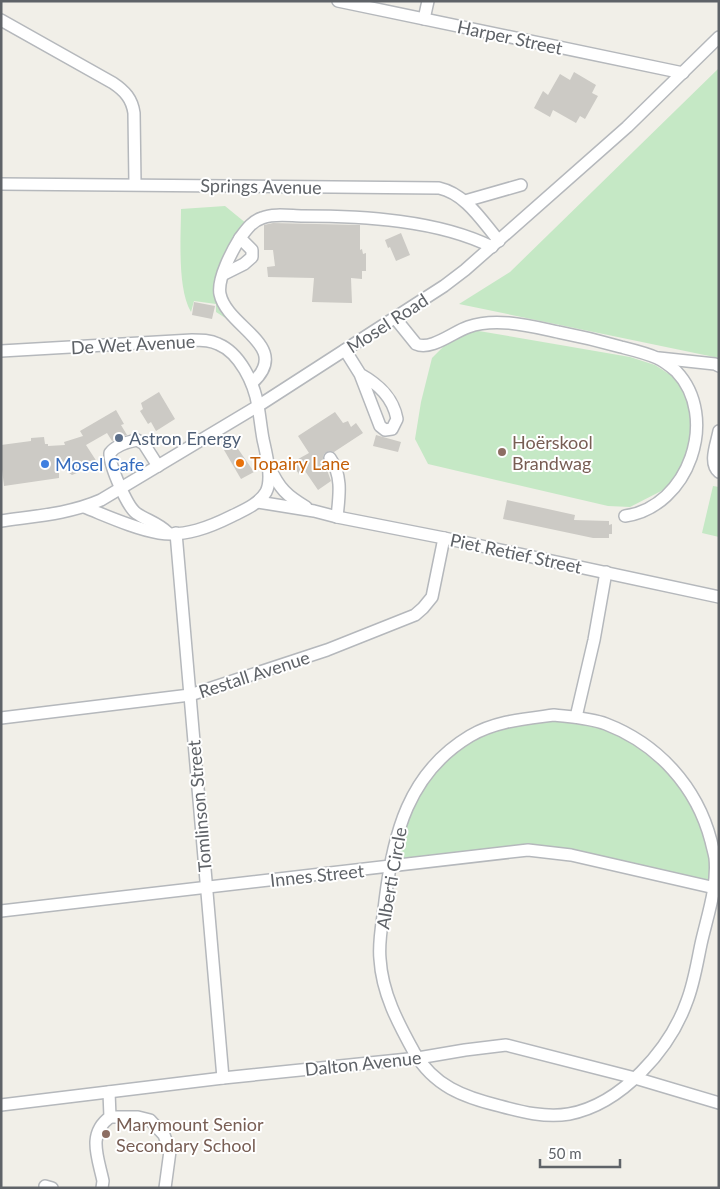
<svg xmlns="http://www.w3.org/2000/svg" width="720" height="1189" font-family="Lato,sans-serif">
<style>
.green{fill:#c5e8c5}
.building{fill:#cccac5}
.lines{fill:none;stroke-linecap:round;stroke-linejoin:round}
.minor-casing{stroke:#b5b8bc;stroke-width:14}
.minor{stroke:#fff;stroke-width:11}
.service-dot{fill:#5c6f8a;stroke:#fff;stroke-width:2}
.education-dot{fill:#8d6e63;stroke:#fff;stroke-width:2}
.food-dot{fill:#e8710a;stroke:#fff;stroke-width:2}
.shop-dot{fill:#3f7fe0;stroke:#fff;stroke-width:2}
.labels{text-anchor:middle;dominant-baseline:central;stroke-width:4;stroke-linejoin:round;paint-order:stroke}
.street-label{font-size:18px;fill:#5f6368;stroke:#fff}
.service-label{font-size:18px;fill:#4e5e75;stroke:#fff;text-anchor:start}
.education-label{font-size:18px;fill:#785e54;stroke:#fff;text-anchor:start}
.food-label{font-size:18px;fill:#c56008;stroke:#fff;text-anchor:start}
.shop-label{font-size:18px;fill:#366cbe;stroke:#fff;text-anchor:start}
</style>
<rect width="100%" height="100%" fill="#f1efe8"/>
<g class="green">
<polygon points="719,68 719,358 459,304 510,272"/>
<path d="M225,206L247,224L218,278L229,316L227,319L216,312V304L194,301L191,312C177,288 181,237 181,209Z"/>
<polygon points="473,330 630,357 655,365 672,376 684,390 691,402 693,452 669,487 630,507 608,506 428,464 415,439 421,402 432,358 445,345"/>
<polygon points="713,486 719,487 719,537 702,533"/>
<polygon points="508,720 603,720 684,780 708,820 719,887 546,847 391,864 406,818 432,770 467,733"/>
</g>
<g class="building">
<polygon points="574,72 596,85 592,93 598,96 585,119 580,116 576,123 553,110 550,117 534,108 543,91 548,95 560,74 570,80"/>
<polygon points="273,223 360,225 360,250 362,249 363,254 366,253 366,271 362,271 362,279 351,278 352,303 312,302 314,278 268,277 267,267 275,266 273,250 264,250 264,225"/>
<polygon points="401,233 410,255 396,261 390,247 388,248 385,240"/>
<polygon points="194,302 215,306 212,319 192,315"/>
<polygon points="159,392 175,419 156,431 151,422 148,424 140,411 143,409 141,403"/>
<polygon points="116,410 124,424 121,425 127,435 112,441 107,433 86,445 97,462 94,466 72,475 59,466 59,478 4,486 1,461 1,445 31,441 31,438 44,437 45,444 48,444 48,446 65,445 64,442 83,436 80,431"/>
<polygon points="335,412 343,423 348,421 351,427 356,423 363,433 334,452 329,451 324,454 323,459 331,481 318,490 305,471 299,474 291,463 309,453 298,436"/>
<polygon points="376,435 401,442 398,452 373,446"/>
<polygon points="234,443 254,472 241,479 224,450"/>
<polygon points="507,500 575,515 574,520 609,521 609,525 612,524 612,534 609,534 609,538 593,538 503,519"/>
</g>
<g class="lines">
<g class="minor-casing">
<g id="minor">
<polyline points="338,1 683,73"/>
<polyline points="424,19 428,1"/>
<path d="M1,20L113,83C125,91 132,99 134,113L135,184"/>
<path d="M1,184L439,188C466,194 482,221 499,241"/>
<polyline points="465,201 521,185"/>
<polyline points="224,274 244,264 252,257 252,250 240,238"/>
<path d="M395,318L416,344C431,351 453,332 468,327C496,317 530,326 558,332C579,336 600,341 621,347C633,350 646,353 657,358C664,361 670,366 676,371C720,417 689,507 625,516"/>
<path d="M345,350L360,374L380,426L385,430L392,429L397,419C393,397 378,384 360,374"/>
<path d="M1,351L192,340C201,340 210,340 218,344C240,353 254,383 258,406C260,417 261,428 263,439C266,453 273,479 266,492C259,504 244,510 232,516C210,527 185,537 159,533C135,529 107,516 84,507"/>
<polyline points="659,358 715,364 719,366"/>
<path d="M252,383C293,346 227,328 220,294C217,279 232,251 240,238C246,230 252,221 262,218C274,213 291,216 303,216C363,216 438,220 492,247"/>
<path d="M719,431C717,443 708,463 719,472"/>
<path d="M330,458C343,476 339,497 337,517"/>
<path d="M158,466L144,444L137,440C127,442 116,445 110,453C109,465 127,506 136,513C146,520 158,523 167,532"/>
<path d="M270,468C279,488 287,496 306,507"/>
<polyline points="258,502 314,511 337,517 444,538 719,597"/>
<path d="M1,521C35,516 69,514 101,500L258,406L444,286L465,270L627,127L719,37"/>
<polyline points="176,533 223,1078"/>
<path d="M554,715C571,717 590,718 606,724C658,744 697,787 711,841C712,846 714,852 715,858C718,886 707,917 701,944C697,963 694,983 687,1001C670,1049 622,1104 569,1114C546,1118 522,1112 500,1106C463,1097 434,1086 414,1052C398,1023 382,993 380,959C378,940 383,920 385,901C393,835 408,773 470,736C496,721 524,719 554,715Z"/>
<polyline points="576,717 594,640 606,572"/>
<polyline points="1,718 190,695 327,650 415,615 423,608 432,597 444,538"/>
<polyline points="1,911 528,850 571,855 719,889"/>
<polyline points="1,1105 223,1078 418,1058 465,1050 506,1045 635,1078 719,1103"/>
<polyline points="110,1117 138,1117 150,1120 164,1135 170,1151 165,1188"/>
<polyline points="45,1186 52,1188"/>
<path d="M102,1188L103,1181C98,1157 87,1134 110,1117L109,1092"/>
</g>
</g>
<use href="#minor" class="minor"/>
</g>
<circle class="service-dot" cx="119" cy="438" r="5"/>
<g class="education-dot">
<circle cx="502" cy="452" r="5"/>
<circle cx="106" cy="1134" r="5"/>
</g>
<circle class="food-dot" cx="240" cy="463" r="5"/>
<circle class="shop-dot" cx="45" cy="464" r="5"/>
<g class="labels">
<g class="street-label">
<text transform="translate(510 37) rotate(12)">Harper Street</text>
<text transform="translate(261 186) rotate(1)">Springs Avenue</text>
<text transform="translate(387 323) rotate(-33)">Mosel Road</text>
<text transform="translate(133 344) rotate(-3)">De Wet Avenue</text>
<text transform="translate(516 553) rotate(12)">Piet Retief Street</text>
<text transform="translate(254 674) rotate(-18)">Restall Avenue</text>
<text transform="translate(199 806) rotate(-95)">Tomlinson Street</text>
<text transform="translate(317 875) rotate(-6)">Innes Street</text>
<text transform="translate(391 878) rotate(-80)">Alberti Circle</text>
<text transform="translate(363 1063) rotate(-6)">Dalton Avenue</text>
</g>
<g class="service-label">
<text x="129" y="438">Astron Energy</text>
</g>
<g class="education-label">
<text x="512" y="442">Hoërskool<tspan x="512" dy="21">Brandwag</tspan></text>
<text x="116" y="1124">Marymount Senior<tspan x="116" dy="21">Secondary School</tspan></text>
</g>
<g class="food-label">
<text x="250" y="463">Topairy Lane</text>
</g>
<g class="shop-label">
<text x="55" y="464">Mosel Cafe</text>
</g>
</g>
<rect width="720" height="1189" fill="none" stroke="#5f6368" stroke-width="5"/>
<path d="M540 1159v8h80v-8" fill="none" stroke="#5f6368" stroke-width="2.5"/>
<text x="548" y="1159" font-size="15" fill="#5f6368" stroke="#ffffff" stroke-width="4" paint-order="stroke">50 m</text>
</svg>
